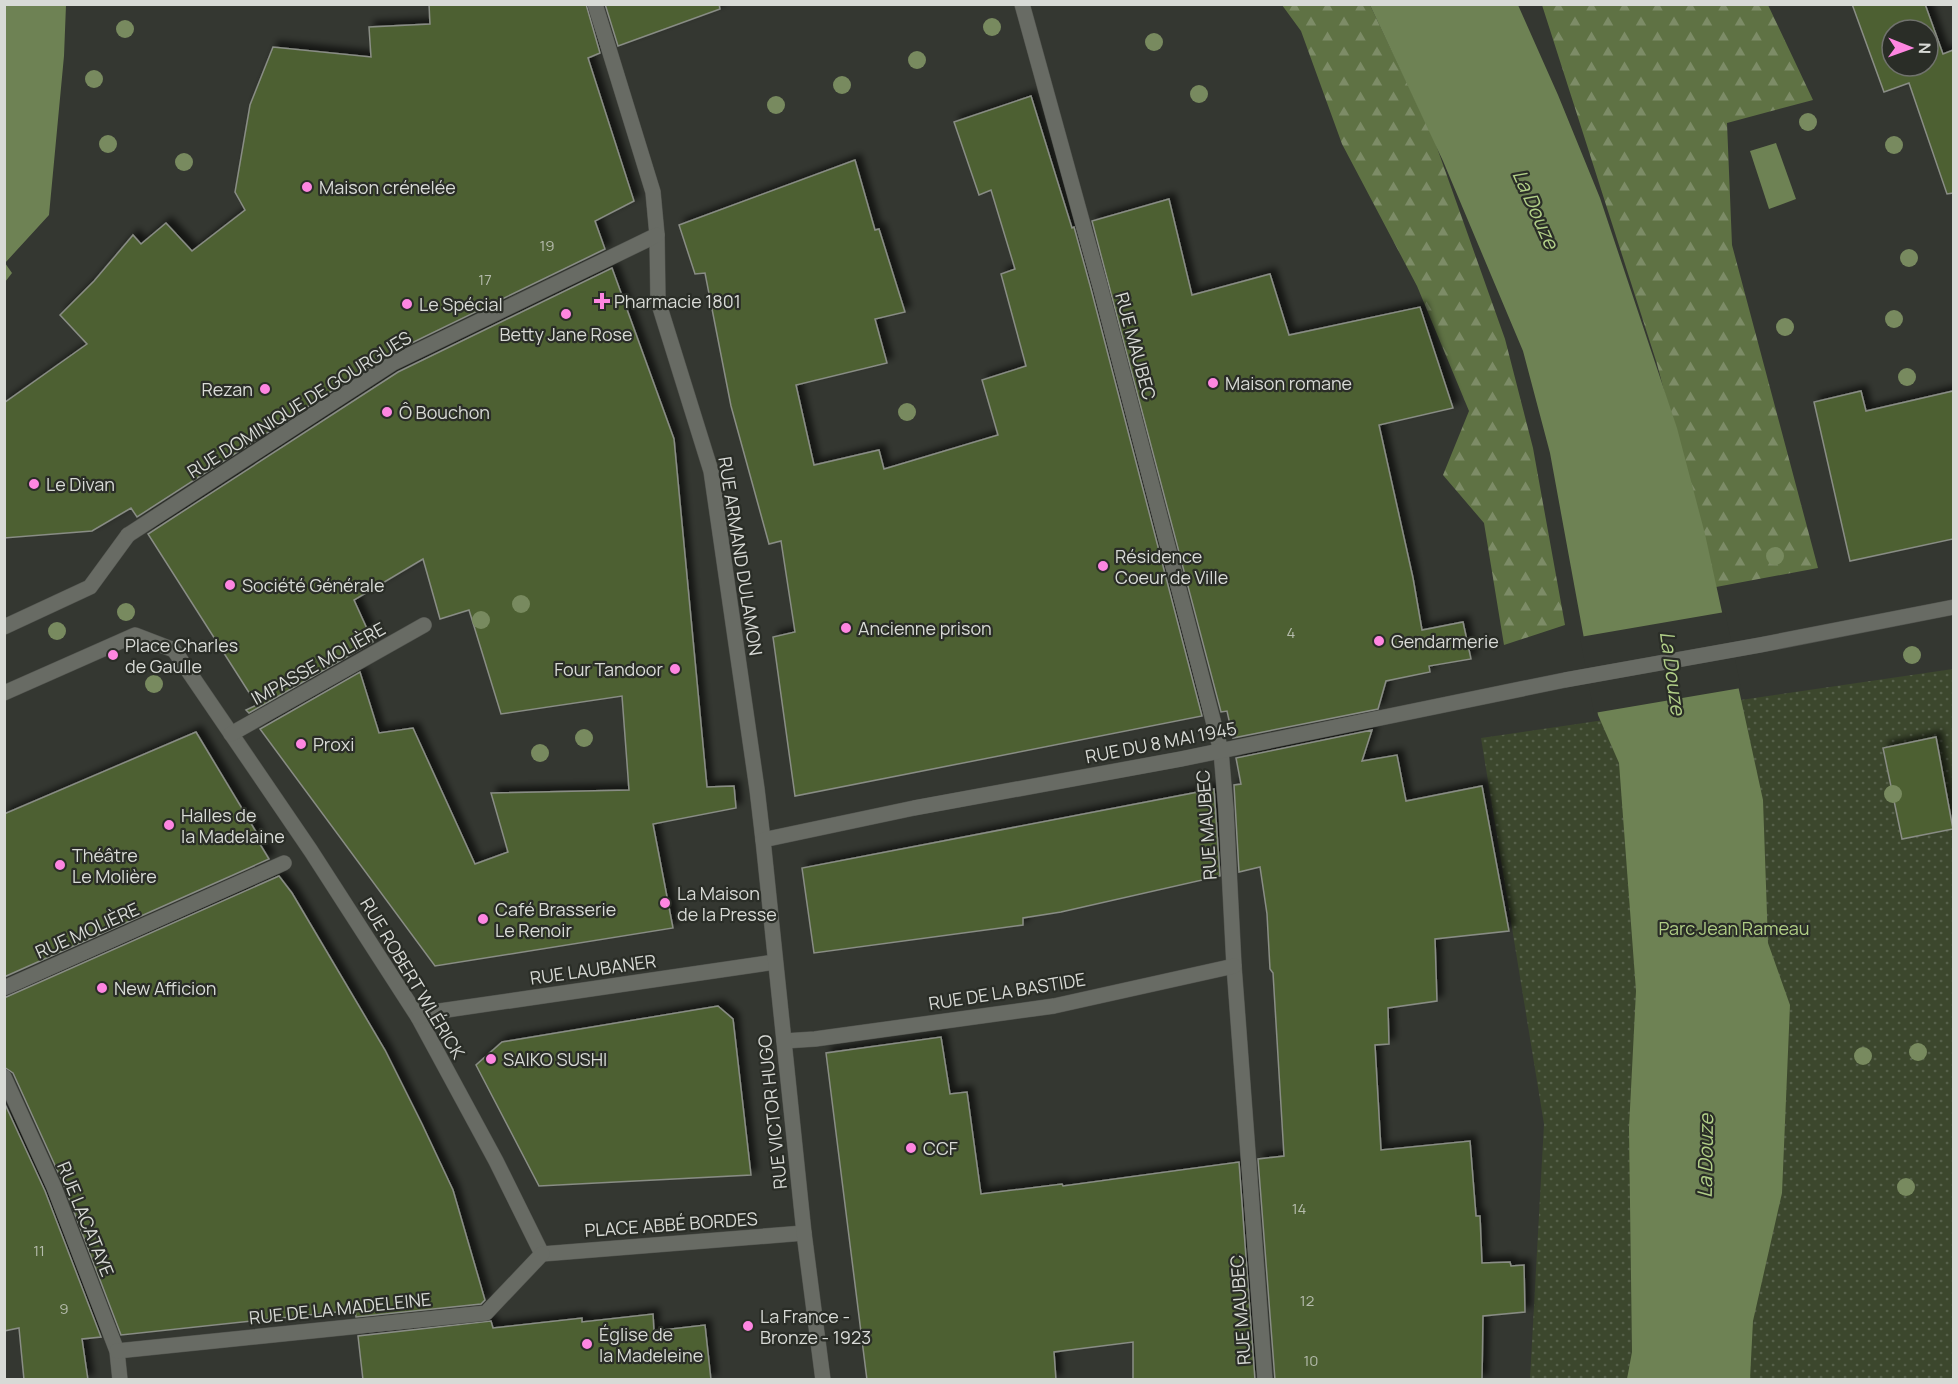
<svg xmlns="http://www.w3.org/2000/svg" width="1958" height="1384" font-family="Manrope,sans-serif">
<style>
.forest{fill:url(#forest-firs)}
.park{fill:url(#park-dots)}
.water{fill:#6e8254}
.pier{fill:#343731}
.building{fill:#4e6033;stroke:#898d85;stroke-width:1.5;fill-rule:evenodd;filter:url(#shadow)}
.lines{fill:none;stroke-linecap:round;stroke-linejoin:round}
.lane-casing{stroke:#51534e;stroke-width:16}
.street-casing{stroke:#51534e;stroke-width:16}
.secondary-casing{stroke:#51534e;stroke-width:16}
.lane{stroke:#686b64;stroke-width:15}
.street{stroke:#686b64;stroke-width:15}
.secondary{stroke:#686b64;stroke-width:15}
.tree{fill:#788a5f}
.poi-dot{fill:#fe86e1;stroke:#2a2d27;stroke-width:2}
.labels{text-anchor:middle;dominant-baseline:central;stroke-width:4.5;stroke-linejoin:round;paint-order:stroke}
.number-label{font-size:15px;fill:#b6bcad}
.poi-label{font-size:18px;fill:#d8dad6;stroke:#2a2d27;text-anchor:start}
.street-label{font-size:18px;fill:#d8dad6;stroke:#2a2d27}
.park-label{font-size:18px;fill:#afcd85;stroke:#2a2d27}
.water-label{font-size:20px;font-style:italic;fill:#b2d088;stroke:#2a2d27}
</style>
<defs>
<pattern id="forest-firs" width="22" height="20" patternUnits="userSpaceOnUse" patternTransform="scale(1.5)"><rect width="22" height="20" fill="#5f7244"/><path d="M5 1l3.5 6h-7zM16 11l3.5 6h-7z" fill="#7d8c67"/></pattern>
<pattern id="park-dots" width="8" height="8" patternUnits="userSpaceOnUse" patternTransform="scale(1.5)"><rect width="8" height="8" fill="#3c472d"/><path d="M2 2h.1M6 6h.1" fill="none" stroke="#57614b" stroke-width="1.8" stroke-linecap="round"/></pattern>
<filter id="shadow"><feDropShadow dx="5.5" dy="-5.5" stdDeviation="3" flood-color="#0009"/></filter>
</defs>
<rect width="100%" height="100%" fill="#343731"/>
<g class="forest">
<polygon points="1282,5 1370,5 1435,142 1505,339 1533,448 1565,625 1504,645 1484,523 1443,475 1469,411 1417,286 1342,144 1301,31"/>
<polygon points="1542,5 1768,5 1813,100 1727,123 1732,245 1818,568 1716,587 1657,364"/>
</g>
<polygon class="park" points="1953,669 1953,1379 1530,1379 1544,1124 1481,738"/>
<g class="water">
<polygon points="5,4 66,5 64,56 49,215 5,263 12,273 5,282"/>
<polygon points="1370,5 1518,5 1558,95 1600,198 1677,428 1705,534 1763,800 1768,943 1790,1005 1782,1193 1753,1321 1750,1379 1627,1379 1632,1352 1629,1128 1636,991 1619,763 1598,715 1550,453 1523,351 1443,161"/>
<polygon points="1776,143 1796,199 1769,209 1750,151"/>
</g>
<polygon class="pier" points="1725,612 1741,688 1594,713 1580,637"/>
<g class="building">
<polygon points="429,4 586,4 600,53 588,58 634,201 595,221 605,249 389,354 137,517 131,508 92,531 4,538 4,403 87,344 60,315 94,281 133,235 141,244 166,223 192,251 245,210 235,192 250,105 273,47 371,57 369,27 430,24"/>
<polygon points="605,4 719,4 720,9 618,46"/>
<path d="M1852,4H1925L1943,54L1953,50V193L1947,194L1909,83L1884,92ZM1892,30H1928V66H1892Z"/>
<polygon points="1031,96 1072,228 1074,227 1091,289 1202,716 795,796 773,637 795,632 781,541 769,544 731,406 705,273 695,274 679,225 855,160 875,230 879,229 905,312 875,319 887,363 796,385 814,465 879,450 884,469 998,435 982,380 1026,366 1001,274 1015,269 991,190 979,195 954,122"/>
<polygon points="1169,199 1192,295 1270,274 1289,335 1420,307 1453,408 1379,425 1413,578 1422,630 1463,622 1471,659 1429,666 1430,672 1386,681 1378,709 1233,738 1227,711 1221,712 1092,221"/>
<polygon points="612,268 674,439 707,787 734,786 736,808 653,824 673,928 435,966 260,729 360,672 379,733 413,728 475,864 508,852 491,793 629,790 622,696 501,714 469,610 440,619 423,559 354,600 373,642 249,713 246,710 257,705 148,534 398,372"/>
<polygon points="1861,391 1866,411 1953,391 1953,539 1850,561 1814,402"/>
<polygon points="1372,730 1362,761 1397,755 1406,801 1482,786 1509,931 1435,939 1437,1001 1388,1008 1389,1044 1375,1045 1381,1150 1470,1141 1476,1216 1480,1216 1482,1263 1510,1262 1511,1266 1524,1265 1525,1312 1483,1316 1482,1380 1275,1380 1258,1159 1284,1156 1273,973 1270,969 1267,914 1260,867 1239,872 1234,785 1241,784 1236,758"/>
<polygon points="196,732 258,835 255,836 269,859 4,977 4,814"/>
<polygon points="1936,737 1953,829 1902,839 1883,748"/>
<polygon points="1214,789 1220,876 1061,912 1023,918 1023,925 814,953 802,868"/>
<polygon points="279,876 292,893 385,1050 422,1124 453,1190 485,1300 481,1304 356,1317 355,1310 121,1335 63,1183 13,1073 4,1067 4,998"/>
<polygon points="718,1006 733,1019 751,1175 539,1186 476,1065 502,1042"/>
<polygon points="941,1037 950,1094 967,1092 981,1194 1062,1184 1063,1186 1239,1162 1255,1380 1133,1380 1133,1342 1054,1352 1056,1380 867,1380 826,1053"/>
<polygon points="4,1102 45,1191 101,1337 82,1339 88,1380 24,1380 19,1328 4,1331"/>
<polygon points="653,1314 654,1331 705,1325 711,1380 363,1380 358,1336 491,1321 493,1328 582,1318 582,1322"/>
</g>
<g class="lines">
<g class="lane-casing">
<polyline id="lane" points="4,627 90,587 128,535"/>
</g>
<g class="street-casing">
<g id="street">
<polyline points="595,4 653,192 657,235 658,301 711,471 757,789 763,840"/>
<polyline points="1022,4 1100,286 1221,751 1226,810 1234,966 1265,1380"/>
<polyline points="128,535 393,363 657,235"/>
<polyline points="4,693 135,635 174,650 311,851 418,1017 496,1161 542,1254"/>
<polyline points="231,734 424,625"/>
<polyline points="4,988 284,863"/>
<polyline points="418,1017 440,1011 775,962"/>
<polyline points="784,1041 815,1039 1054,1006 1234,966"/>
<polyline points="4,1077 54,1187 117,1351 120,1380"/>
<polyline points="542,1254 804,1233"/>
<polyline points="117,1351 486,1313 542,1254"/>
</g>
</g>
<g class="secondary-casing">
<polyline id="secondary" points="823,1380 804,1233 763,840 914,808 1181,759 1565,680 1760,645 1954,607"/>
</g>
<use href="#lane" class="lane"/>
<use href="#street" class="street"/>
<use href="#secondary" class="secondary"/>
</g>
<g class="tree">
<circle cx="992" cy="27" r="9"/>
<circle cx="125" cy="29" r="9"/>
<circle cx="1154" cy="42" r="9"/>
<circle cx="917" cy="60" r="9"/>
<circle cx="94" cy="79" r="9"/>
<circle cx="842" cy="85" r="9"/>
<circle cx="1199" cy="94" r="9"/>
<circle cx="776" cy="105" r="9"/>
<circle cx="1808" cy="122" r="9"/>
<circle cx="108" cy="144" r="9"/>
<circle cx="1894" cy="145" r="9"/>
<circle cx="184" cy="162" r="9"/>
<circle cx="1909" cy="258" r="9"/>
<circle cx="1894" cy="319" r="9"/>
<circle cx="1785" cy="327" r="9"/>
<circle cx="1907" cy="377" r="9"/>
<circle cx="907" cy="412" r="9"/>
<circle cx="1775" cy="556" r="9"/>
<circle cx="521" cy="604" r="9"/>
<circle cx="126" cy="612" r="9"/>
<circle cx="481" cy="620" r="9"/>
<circle cx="57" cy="631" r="9"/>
<circle cx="1912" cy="655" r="9"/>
<circle cx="154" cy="684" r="9"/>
<circle cx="584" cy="738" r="9"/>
<circle cx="540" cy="753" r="9"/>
<circle cx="1893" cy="794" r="9"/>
<circle cx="1918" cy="1052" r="9"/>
<circle cx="1863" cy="1056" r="9"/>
<circle cx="1906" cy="1187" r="9"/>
</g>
<g class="poi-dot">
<circle cx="307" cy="187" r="6"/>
<path d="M599 292h6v6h6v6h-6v6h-6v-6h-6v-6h6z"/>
<circle cx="407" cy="304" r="6"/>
<circle cx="566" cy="314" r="6"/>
<circle cx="1213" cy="383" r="6"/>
<circle cx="265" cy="389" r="6"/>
<circle cx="387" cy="412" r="6"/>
<circle cx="34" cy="484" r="6"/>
<circle cx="1103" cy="566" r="6"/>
<circle cx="230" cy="585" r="6"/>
<circle cx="846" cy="628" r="6"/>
<circle cx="1379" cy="641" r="6"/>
<circle cx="113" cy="655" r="6"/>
<circle cx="675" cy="669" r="6"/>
<circle cx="301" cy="744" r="6"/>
<circle cx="169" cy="825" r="6"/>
<circle cx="60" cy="865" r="6"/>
<circle cx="665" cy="903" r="6"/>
<circle cx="483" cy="919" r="6"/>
<circle cx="102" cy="988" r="6"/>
<circle cx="491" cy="1059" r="6"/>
<circle cx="911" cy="1148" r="6"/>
<circle cx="748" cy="1326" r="6"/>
<circle cx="587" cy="1344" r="6"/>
</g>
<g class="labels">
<g class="number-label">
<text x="547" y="245">19</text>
<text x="485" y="279">17</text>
<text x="1291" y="632">4</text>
<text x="1299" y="1208">14</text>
<text x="39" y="1250">11</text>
<text x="1307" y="1300">12</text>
<text x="64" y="1308">9</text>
<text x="1311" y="1360">10</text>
</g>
<g class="poi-label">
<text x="319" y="187">Maison crénelée</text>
<text x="614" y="301">Pharmacie 1801</text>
<text x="419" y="304">Le Spécial</text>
<text x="566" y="334" text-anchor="middle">Betty Jane Rose</text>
<text x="1225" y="383">Maison romane</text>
<text x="253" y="389" text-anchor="end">Rezan</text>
<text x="399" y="412">Ô Bouchon</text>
<text x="46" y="484">Le Divan</text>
<text x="1115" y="556">Résidence<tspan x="1115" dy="21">Coeur de Ville</tspan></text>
<text x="242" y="585">Société Générale</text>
<text x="858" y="628">Ancienne prison</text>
<text x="1391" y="641">Gendarmerie</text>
<text x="125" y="645">Place Charles<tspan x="125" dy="21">de Gaulle</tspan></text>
<text x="663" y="669" text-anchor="end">Four Tandoor</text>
<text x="313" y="744">Proxi</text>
<text x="181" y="815">Halles de<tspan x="181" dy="21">la Madelaine</tspan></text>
<text x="72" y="855">Théâtre<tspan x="72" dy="21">Le Molière</tspan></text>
<text x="677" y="893">La Maison<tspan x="677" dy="21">de la Presse</tspan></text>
<text x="495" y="909">Café Brasserie<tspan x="495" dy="21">Le Renoir</tspan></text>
<text x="114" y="988">New Afficion</text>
<text x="503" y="1059">SAIKO SUSHI</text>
<text x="923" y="1148">CCF</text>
<text x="760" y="1316">La France -<tspan x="760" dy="21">Bronze - 1923</tspan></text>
<text x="599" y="1334">Église de<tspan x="599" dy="21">la Madeleine</tspan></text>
</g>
<g class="street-label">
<text transform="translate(1136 346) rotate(75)">RUE MAUBEC</text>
<text transform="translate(299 404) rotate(-32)">RUE DOMINIQUE DE GOURGUES</text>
<text transform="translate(741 556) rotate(81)">RUE ARMAND DULAMON</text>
<text transform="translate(318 663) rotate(-29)">IMPASSE MOLIÈRE</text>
<text transform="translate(1161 742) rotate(-11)">RUE DU 8 MAI 1945</text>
<text transform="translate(1206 825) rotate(-94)">RUE MAUBEC</text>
<text transform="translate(87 930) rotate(-24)">RUE MOLIÈRE</text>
<text transform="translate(593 969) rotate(-8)">RUE LAUBANER</text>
<text transform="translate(413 978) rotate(59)">RUE ROBERT WLÉRICK</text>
<text transform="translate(1007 991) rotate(-9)">RUE DE LA BASTIDE</text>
<text transform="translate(772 1112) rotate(-96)">RUE VICTOR HUGO</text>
<text transform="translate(86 1219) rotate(68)">RUE LACATAYE</text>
<text transform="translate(671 1224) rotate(-4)">PLACE ABBÉ BORDES</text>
<text transform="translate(340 1308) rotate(-6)">RUE DE LA MADELEINE</text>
<text transform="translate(1240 1310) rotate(-94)">RUE MAUBEC</text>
</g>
<g class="park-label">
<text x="1734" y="928">Parc Jean Rameau</text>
</g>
<g class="water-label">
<text transform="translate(1536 209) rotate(66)">La Douze</text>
<text transform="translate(1673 673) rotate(82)">La Douze</text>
<text transform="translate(1705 1156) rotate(-89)">La Douze</text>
</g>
</g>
<rect width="1958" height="1384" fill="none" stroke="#d8dad6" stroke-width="12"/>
<g transform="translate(1910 48) rotate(91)"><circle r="28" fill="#2a2d27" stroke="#70726d" stroke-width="1.5"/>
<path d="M0-4.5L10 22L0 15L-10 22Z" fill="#fe86e1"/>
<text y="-9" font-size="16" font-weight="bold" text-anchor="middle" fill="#d8dad6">N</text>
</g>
</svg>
